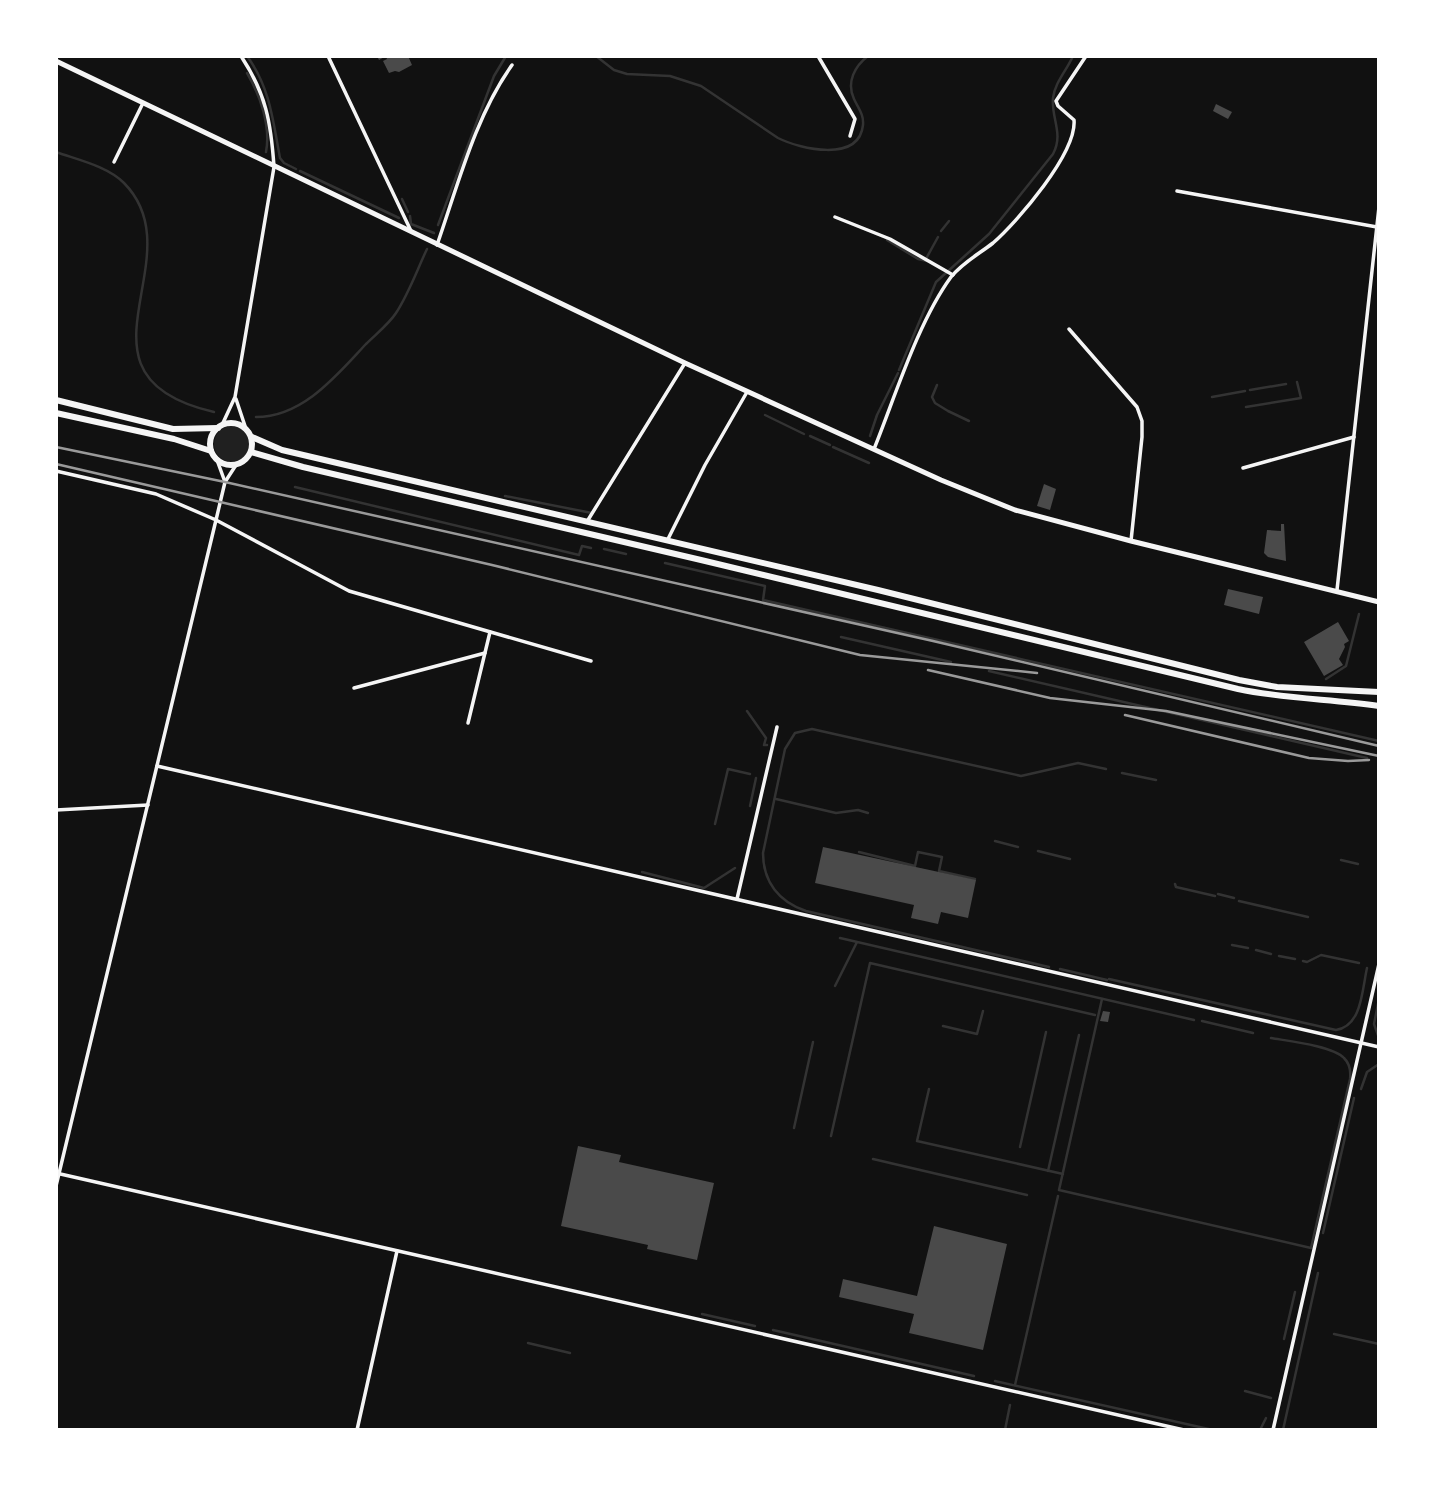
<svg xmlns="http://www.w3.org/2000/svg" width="1435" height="1486" font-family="Cabin,sans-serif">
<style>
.green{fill:#202020}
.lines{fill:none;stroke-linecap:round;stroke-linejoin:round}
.stream{stroke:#333;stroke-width:2.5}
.building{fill:#4a4a4a}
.minor{stroke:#f5f5f5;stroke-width:3.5}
.secondary{stroke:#f5f5f5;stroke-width:5}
.trunk{stroke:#f5f5f5;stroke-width:6}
.rail{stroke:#9a9a9a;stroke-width:2.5}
</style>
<rect width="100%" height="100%" fill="#111"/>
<circle class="green" cx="232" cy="444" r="18"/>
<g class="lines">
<g class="stream">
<path d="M247,56C270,87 273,121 280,158L284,163L296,169"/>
<path d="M596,56L614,70L627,74L670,76L701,86L778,138C800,149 859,163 863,125C864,114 858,108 854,99C846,82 855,66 868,56"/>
<path d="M247,73C260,95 271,126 266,152"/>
<path d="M56,152C78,160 107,166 124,183C198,258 58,376 214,412"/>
<polyline points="300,171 399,218"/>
<polyline points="402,199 408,212"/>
<polyline points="410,216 411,224 434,233"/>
<polyline points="438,225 494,76 506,56"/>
<polyline points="941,231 949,221"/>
<polyline points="887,240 918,259 927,261"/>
<polyline points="927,257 938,237"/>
<path d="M899,370L936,282L989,234L1053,154C1064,134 1051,118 1053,98C1055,82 1067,70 1073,56"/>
<polyline points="937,385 932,397 935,403 948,411 969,421"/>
<polyline points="1250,390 1286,384"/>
<polyline points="1212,397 1245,391"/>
<polyline points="1246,407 1301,398 1297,382"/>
<polyline points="765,415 804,434"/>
<path d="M256,417C303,417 337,375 366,344C376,334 389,324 396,313C409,293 417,270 427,249"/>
<polyline points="810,436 830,445"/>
<polyline points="870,436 877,415 898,373"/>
<polyline points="833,447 869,463"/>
<polyline points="295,487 579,555 582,546 591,548"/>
<polyline points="505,496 592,513"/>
<polyline points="604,549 626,554"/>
<polyline points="665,563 765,586 763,600 1379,741"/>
<polyline points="841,637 951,662"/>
<polyline points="989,671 1367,758"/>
<polyline points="1326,679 1346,666 1359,614"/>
<polyline points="747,711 766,738 764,745 767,745"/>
<polyline points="1122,773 1156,780"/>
<polyline points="776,799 836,813 858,810 868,813"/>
<polyline points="750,806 756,778"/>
<polyline points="715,824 728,769 750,774"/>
<polyline points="995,841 1018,847"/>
<polyline points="1038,851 1070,859"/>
<polyline points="859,852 915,866 918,852 942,857 939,871 975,879"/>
<polyline points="1341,860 1358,864"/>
<polyline points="642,872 704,888 735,868"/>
<polyline points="1175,884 1176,887 1215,896"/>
<polyline points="1218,894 1234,898"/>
<polyline points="1239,901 1308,917"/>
<polyline points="840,938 1194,1020"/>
<polyline points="1232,945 1248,948"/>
<polyline points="1256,950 1271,954"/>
<polyline points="1279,956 1295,959"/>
<polyline points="1303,961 1307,962 1321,955 1359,963"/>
<path d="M1049,967L806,911C779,902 763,882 763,853L785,749L795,733L812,729L1021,776L1078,763L1106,769"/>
<polyline points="1060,969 1107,980"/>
<path d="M1109,979L1336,1030C1362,1026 1362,990 1367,968"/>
<polyline points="835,986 857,942"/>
<path d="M1102,999L1059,1190L1311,1248L1350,1079C1351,1071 1350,1064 1344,1058C1333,1046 1288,1041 1271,1038"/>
<polyline points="1379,999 1374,1024 1379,1038"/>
<polyline points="1202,1021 1253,1033"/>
<polyline points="943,1026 977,1034 983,1011"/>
<polyline points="929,1089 917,1141 1063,1174"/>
<polyline points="1361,1089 1367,1072 1379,1064"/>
<polyline points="794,1128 813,1042"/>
<polyline points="831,1136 870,963 1095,1015"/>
<polyline points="1020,1147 1046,1032"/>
<polyline points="873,1159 1027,1195"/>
<polyline points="1048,1171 1079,1035"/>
<polyline points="1323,1233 1354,1098"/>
<polyline points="702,1314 755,1326"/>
<polyline points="773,1330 974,1376"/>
<polyline points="1334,1334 1379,1344"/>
<polyline points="1284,1339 1295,1292"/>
<polyline points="528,1343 570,1353"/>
<polyline points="995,1381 1213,1430"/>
<polyline points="1015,1385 1058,1196"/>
<polyline points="1245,1391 1271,1398"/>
<polyline points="1005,1430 1010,1405"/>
<polyline points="1260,1430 1266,1418"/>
<polyline points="1283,1430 1318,1273"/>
</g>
</g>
<g class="building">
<polygon points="377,56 408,56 412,65 399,72 395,71 389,73 383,61 387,59 386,56 379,60"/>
<polygon points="1216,104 1232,112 1228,119 1213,111"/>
<polygon points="1044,484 1056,489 1050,510 1037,506"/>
<polygon points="1281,524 1284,524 1286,561 1268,557 1264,553 1267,530 1281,531"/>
<polygon points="1228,589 1263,597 1259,614 1224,605"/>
<polygon points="1338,622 1349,641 1344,644 1345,647 1339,659 1343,665 1324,676 1304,642"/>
<polygon points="823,847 976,880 968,918 941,912 938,924 911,918 914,905 815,883"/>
<polygon points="1103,1011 1110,1012 1108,1022 1100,1021"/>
<polygon points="578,1146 621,1155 619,1162 714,1183 697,1260 647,1249 648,1245 561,1226"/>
<polygon points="934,1226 1007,1244 983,1350 909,1333 914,1314 839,1297 843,1279 917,1296"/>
</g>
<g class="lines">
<g class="minor">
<polyline points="328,56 411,231"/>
<polyline points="818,56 855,119 850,136"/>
<polyline points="114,162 143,103"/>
<polyline points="1177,191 1377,227"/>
<polyline points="835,217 890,239 953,275"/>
<path d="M437,245C458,185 475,117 512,65"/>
<polyline points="1069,329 1137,407 1142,421 1142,437 1131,541"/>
<polyline points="236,399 246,429"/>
<path d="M222,425L235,397L274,167C271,122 266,94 241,56"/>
<path d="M874,449C895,397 918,322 951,277C962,263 979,254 993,243C1017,222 1077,153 1074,120L1058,106L1056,101L1086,56"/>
<polyline points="217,460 225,482"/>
<polyline points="1243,468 1354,437"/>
<polyline points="56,471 156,494 216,520 225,482 236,465"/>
<polyline points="588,520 685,363"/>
<polyline points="668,539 705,465 747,392"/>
<polyline points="1337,590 1379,207"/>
<polyline points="354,688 485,653"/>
<polyline points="468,723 490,632"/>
<polyline points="157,766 1379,1047"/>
<polyline points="56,810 148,805"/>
<polyline points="737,899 777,727"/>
<polyline points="56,1173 1184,1430"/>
<polyline points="56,1186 216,520 349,591 591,661"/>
<polyline points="357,1430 397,1251"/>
<polyline points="1273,1430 1379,964"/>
</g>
<polyline class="secondary" points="56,61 685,363 941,480 1015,510 1131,541 1379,602"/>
<g class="trunk">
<polyline points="56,400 173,429 218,428"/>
<polyline points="56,413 174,439 211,451"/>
<circle cx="231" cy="444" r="21"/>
<polyline points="252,437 282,450 878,590 1239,680 1277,687 1379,692"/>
<path d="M251,452L303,467L701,560L1238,689C1285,699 1332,699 1379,706"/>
</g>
<g class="rail">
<polyline points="56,447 225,482 933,641 1379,746"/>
<polyline points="56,464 492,565 860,655 1037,673"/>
<polyline points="928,670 1050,698 1166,711 1379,756"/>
<polyline points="1125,715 1309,758 1348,761 1369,760"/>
</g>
</g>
<rect width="1435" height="1486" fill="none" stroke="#ffffff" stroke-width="116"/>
</svg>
